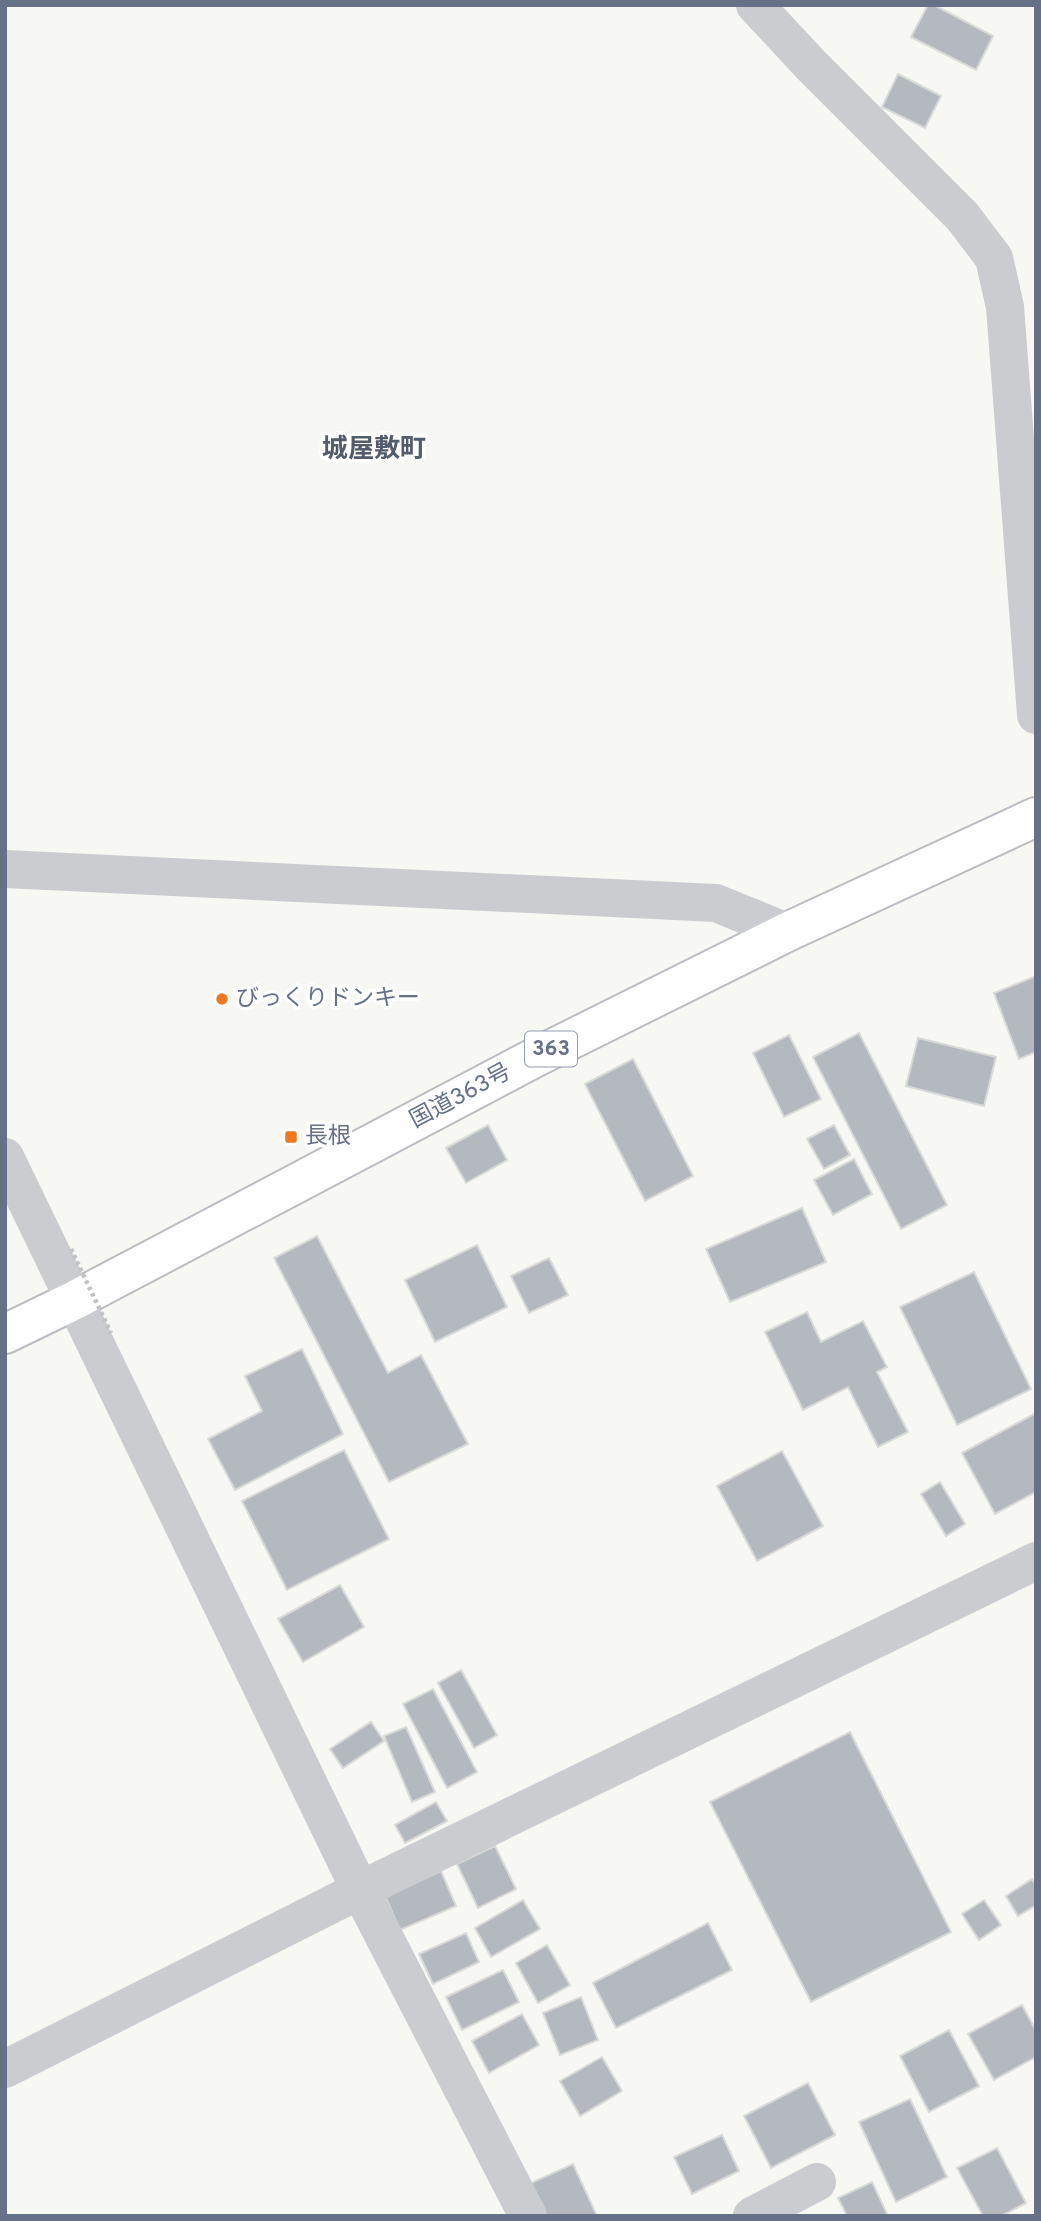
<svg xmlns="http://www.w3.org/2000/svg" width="1041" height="2221" font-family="Overpass,'Noto Sans JP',sans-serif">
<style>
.building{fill:#b4b9c0;stroke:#d9d9d7;stroke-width:2}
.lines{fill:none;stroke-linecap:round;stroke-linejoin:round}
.trunk-casing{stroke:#bcbdc1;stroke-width:42}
.minor{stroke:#caccd0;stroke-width:38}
.trunk{stroke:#fff;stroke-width:38}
.path-bridge{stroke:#c1c2c5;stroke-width:4.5;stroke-dasharray:3.5 3.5;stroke-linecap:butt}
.poi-dot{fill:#ec791f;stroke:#fff;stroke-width:2.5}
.labels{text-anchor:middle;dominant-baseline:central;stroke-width:7;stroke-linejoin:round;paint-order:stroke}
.shield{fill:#fff;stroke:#939cab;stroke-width:2}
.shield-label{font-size:21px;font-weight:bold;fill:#657187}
.poi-label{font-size:23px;fill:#657187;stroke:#fff;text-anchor:start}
.street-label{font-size:23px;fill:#657187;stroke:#fff}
.quarter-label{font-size:26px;font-weight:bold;fill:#535c6c;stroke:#fff}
</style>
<rect width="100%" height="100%" fill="#f7f8f4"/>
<g class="building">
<polygon points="928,5 934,5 993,36 976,70 911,37"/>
<polygon points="898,74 941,96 925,128 882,107"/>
<polygon points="1036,976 1036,1052 1019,1059 994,993"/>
<polygon points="859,1033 947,1205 901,1229 813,1057"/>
<polygon points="789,1035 821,1099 784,1117 753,1053"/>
<polygon points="918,1038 996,1057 984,1106 906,1086"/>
<polygon points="633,1059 693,1176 645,1201 585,1084"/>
<polygon points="488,1125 507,1160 466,1183 446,1148"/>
<polygon points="834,1125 850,1155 824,1169 807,1139"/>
<polygon points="854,1159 872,1194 833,1215 814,1180"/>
<polygon points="802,1208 826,1262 730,1302 706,1249"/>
<polygon points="317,1236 388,1373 421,1355 468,1444 389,1482 274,1258"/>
<polygon points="477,1245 507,1307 435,1342 405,1280"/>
<polygon points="549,1258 568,1295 529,1313 511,1276"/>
<polygon points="974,1272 1031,1389 957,1425 900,1307"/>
<polygon points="807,1312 821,1342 863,1321 887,1367 877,1372 908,1432 878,1447 848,1387 803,1410 765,1332"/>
<polygon points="302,1349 343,1434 235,1490 208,1439 262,1411 245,1376"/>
<polygon points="1036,1413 1036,1492 995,1514 962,1453"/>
<polygon points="344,1450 389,1539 287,1590 242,1501"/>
<polygon points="782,1451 823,1526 757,1561 717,1486"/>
<polygon points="940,1482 965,1524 946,1536 921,1494"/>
<polygon points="340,1585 364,1627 303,1662 278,1619"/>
<polygon points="461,1670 497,1735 474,1748 438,1683"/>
<polygon points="433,1689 477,1772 447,1788 403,1704"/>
<polygon points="371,1722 384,1741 343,1768 330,1749"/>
<polygon points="406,1727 435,1792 412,1802 384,1736"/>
<polygon points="850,1732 951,1932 811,2002 710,1802"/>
<polygon points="436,1802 447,1821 405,1843 395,1825"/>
<polygon points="495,1846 516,1889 478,1908 457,1864"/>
<polygon points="441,1871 456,1906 400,1930 385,1896"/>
<polygon points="1032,1879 1036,1885 1036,1905 1018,1916 1006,1896"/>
<polygon points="523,1900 540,1929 491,1957 475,1928"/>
<polygon points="984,1900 1001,1925 979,1940 962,1914"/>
<polygon points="708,1923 732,1970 616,2028 593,1983"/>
<polygon points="466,1933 479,1962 433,1984 419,1954"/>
<polygon points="547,1945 570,1985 538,2003 516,1963"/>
<polygon points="503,1970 519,2002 462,2030 446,1997"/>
<polygon points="581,1997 598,2040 560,2055 543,2013"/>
<polygon points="1022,2005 1036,2031 1036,2057 994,2080 968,2034"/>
<polygon points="522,2014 539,2045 489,2073 472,2041"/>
<polygon points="949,2030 979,2086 929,2112 900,2056"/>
<polygon points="602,2057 622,2091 580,2116 560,2081"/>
<polygon points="808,2083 835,2135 771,2168 744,2116"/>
<polygon points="910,2099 947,2177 896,2202 859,2122"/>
<polygon points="722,2135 739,2171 692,2194 674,2157"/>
<polygon points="997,2148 1026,2203 1001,2216 983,2216 957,2168"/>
<polygon points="573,2164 597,2216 547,2216 531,2183"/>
<polygon points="872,2182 888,2216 847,2216 838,2198"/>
</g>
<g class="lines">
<g class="trunk-casing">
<polyline id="trunk" points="5,1334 75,1300 538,1056 787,932 1036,817"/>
</g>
<g class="minor">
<polyline points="755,5 810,64 962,216 994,258 1005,307 1036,715"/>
<polyline points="5,869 716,903 787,932"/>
<polyline points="5,1157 360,1890 528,2216"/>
<polyline points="5,2069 360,1890 1036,1561"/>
<polyline points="752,2216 817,2182"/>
</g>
<use href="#trunk" class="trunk"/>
<polyline class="path-bridge" points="71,1249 111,1333"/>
</g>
<g class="poi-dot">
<circle cx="222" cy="999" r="7"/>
<rect x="284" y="1130" width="14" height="14" rx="3.5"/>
</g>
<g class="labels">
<rect class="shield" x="525" y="1031.5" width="52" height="35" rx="5"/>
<g class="shield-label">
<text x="551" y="1049">363</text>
</g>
<g class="poi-label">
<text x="236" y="999">びっくりドンキー</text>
<text x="305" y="1137">長根</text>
</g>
<g class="street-label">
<text transform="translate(461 1097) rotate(-28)">国道363号</text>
</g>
<g class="quarter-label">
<text x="374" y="450">城屋敷町</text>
</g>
</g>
<rect width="1041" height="2221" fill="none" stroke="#657187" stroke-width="14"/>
</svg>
